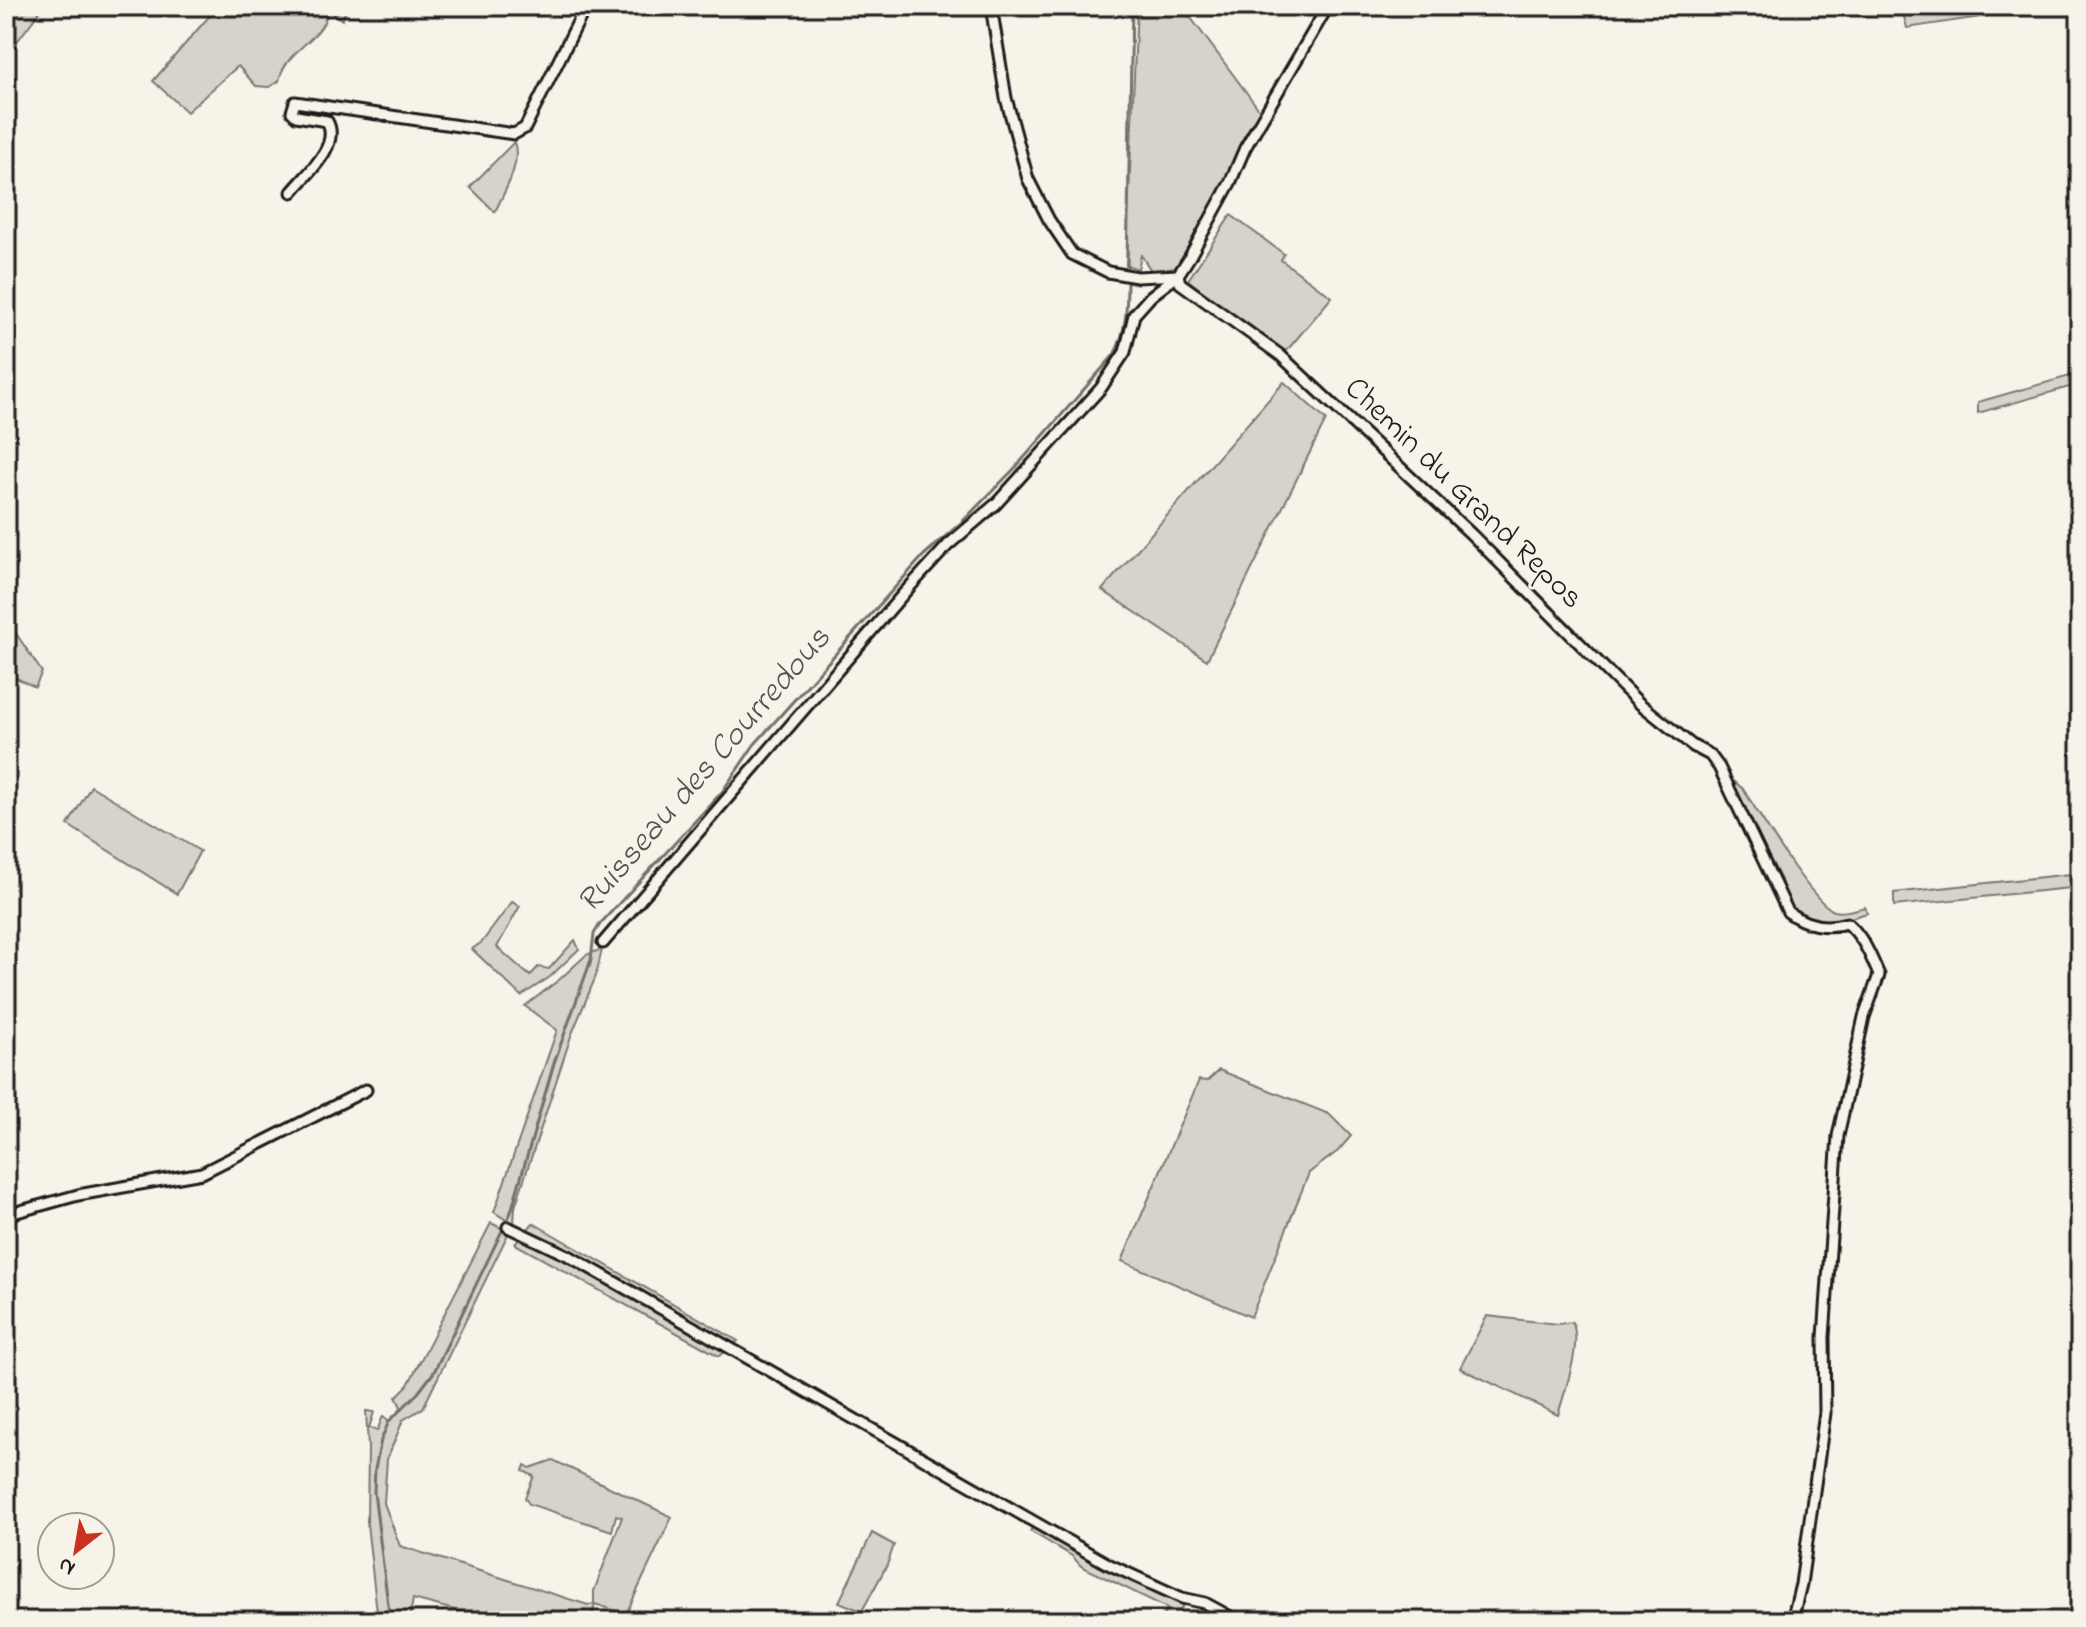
<svg xmlns="http://www.w3.org/2000/svg" width="2086" height="1627" font-family="'Indie Flower',sans-serif">
<style>
.green{fill:#d7d3cb;stroke:#7a7874;stroke-width:2}
.lines{fill:none;stroke-linecap:round;stroke-linejoin:round}
.stream{stroke:#72716c;stroke-width:3}
.minor-casing{stroke:#1c1c1c;stroke-width:15}
.minor{stroke:#f7f3e8;stroke-width:9}
.labels{text-anchor:middle;dominant-baseline:central;stroke-width:6;stroke-linejoin:round;paint-order:stroke}
.street-label{font-size:32px;fill:#1c1c1c;stroke:#f7f3e8}
.water-label{font-size:34px;font-style:italic;fill:#565452;stroke:#f7f3e8}
</style>
<rect width="100%" height="100%" fill="#f7f3e8"/>
<filter id="ink" filterUnits="userSpaceOnUse"><feTurbulence type="fractalNoise" baseFrequency=".0125" numOctaves="2"/><feDisplacementMap in="SourceGraphic" scale="16" xChannelSelector="R" yChannelSelector="G"/><feConvolveMatrix kernelMatrix="1 2 1 2 8 2 1 2 1" color-interpolation-filters="sRGB"/></filter>
<g filter="url(#ink)">
<g class="green">
<polygon points="6,6 44,6 6,56"/>
<path d="M218,6H348L342,20L328,10C323,41 285,49 279,81L269,87L256,86L238,66L187,112L153,81Z"/>
<polygon points="1137,6 1182,6 1261,112 1215,204 1174,273 1152,272 1141,255 1138,269 1126,265"/>
<polygon points="1901,6 1985,6 1987,16 1907,28"/>
<path d="M514,142C522,164 504,192 495,212L470,187Z"/>
<polygon points="1231,215 1284,254 1281,260 1332,297 1284,354 1188,280"/>
<polygon points="2080,373 2080,384 1978,413 1978,402"/>
<polygon points="1284,382 1326,420 1207,660 1102,590"/>
<polygon points="6,596 14,612 13,629 42,672 35,687 10,675 6,677"/>
<path d="M1735,782L1743,789C1760,815 1810,900 1834,911C1843,914 1856,909 1865,907L1867,913C1826,926 1790,932 1781,880L1734,789Z"/>
<polygon points="91,786 200,851 177,894 68,825"/>
<polygon points="2080,873 2080,887 1894,906 1894,893"/>
<polygon points="512,902 520,906 497,947 530,976 538,967 549,969 575,940 579,949 550,977 521,996 472,949 482,942"/>
<polygon points="602,949 596,976 571,1036 515,1207 514,1225 494,1212 557,1030 525,1006 560,979 586,955"/>
<polygon points="1219,1070 1329,1114 1351,1136 1338,1151 1309,1173 1251,1317 1122,1261 1199,1080 1207,1081"/>
<polygon points="491,1223 509,1232 423,1408 403,1420 387,1459 384,1503 400,1546 588,1605 594,1604 594,1591 622,1517 616,1515 612,1531 529,1504 525,1498 534,1476 523,1471 525,1465 530,1468 553,1460 672,1517 626,1614 595,1604 591,1621 496,1621 413,1599 409,1621 378,1621 367,1524 368,1448 366,1411 374,1412 369,1428 377,1431 383,1416 389,1421 402,1409 396,1397 408,1385"/>
<polygon points="533,1223 738,1341 719,1356 515,1244"/>
<path d="M1487,1316L1558,1324L1572,1322C1583,1343 1564,1393 1558,1415L1460,1368Z"/>
<polygon points="1040,1519 1180,1599 1183,1605 1176,1621 1162,1621 1167,1608 1081,1566 1072,1556 1030,1531"/>
<polygon points="872,1533 894,1545 887,1565 862,1611 839,1602"/>
</g>
<g class="lines">
<g class="stream">
<polyline points="1127,271 1132,6"/>
<path d="M390,1621L374,1492L375,1469L381,1440L389,1421L418,1393L434,1372L511,1212L554,1063L591,960L594,934L600,924L722,792L754,745L924,555L961,523L1016,467L1114,355C1127,331 1127,306 1127,279"/>
</g>
<g class="minor-casing">
<g id="minor">
<polyline points="991,6 1006,98 1028,179 1049,220 1072,254 1108,272 1137,277 1178,275"/>
<path d="M292,192C307,174 341,145 327,121L296,116L292,112L295,102L514,134L525,128L586,6"/>
<path d="M1178,275L1180,283L1280,355L1471,534L1639,703L1693,746L1710,755L1719,767L1788,912C1805,925 1826,929 1847,923C1863,936 1871,957 1879,975L1864,1017L1838,1136L1824,1337L1825,1413L1801,1584L1792,1621"/>
<polyline points="603,943 905,592 948,545 996,504 1101,388 1125,352 1134,315 1151,296 1178,275 1189,258 1230,183 1245,148 1328,6"/>
<polyline points="6,1215 78,1195 202,1173 366,1090"/>
<polyline points="508,1227 569,1256 1108,1564 1182,1598 1205,1603 1238,1621"/>
</g>
</g>
<use href="#minor" class="minor"/>
</g>
</g>
<g class="labels">
<g class="street-label">
<text transform="translate(1463 494) rotate(44)">Chemin du Grand Repos</text>
</g>
<g class="water-label">
<text transform="translate(705 771) rotate(-49)">Ruisseau des Courredous</text>
</g>
</g>
<rect width="2086" height="1627" fill="none" stroke="#f7f3e8" stroke-width="32"/>
<rect x="16" y="16" width="2054" height="1595" fill="none" stroke="#1c1c1c" stroke-width="3" filter="url(#ink)"/>
<g transform="translate(76 1551) rotate(211)"><circle r="38" fill="#f7f3e8" stroke="#9f9d96" stroke-width="2"/>
<path d="M0-6L14 30L0 20L-14 30Z" fill="#c8321e"/>
<text y="-12" font-size="22" font-weight="bold" text-anchor="middle" fill="#1c1c1c">N</text>
</g>
</svg>
